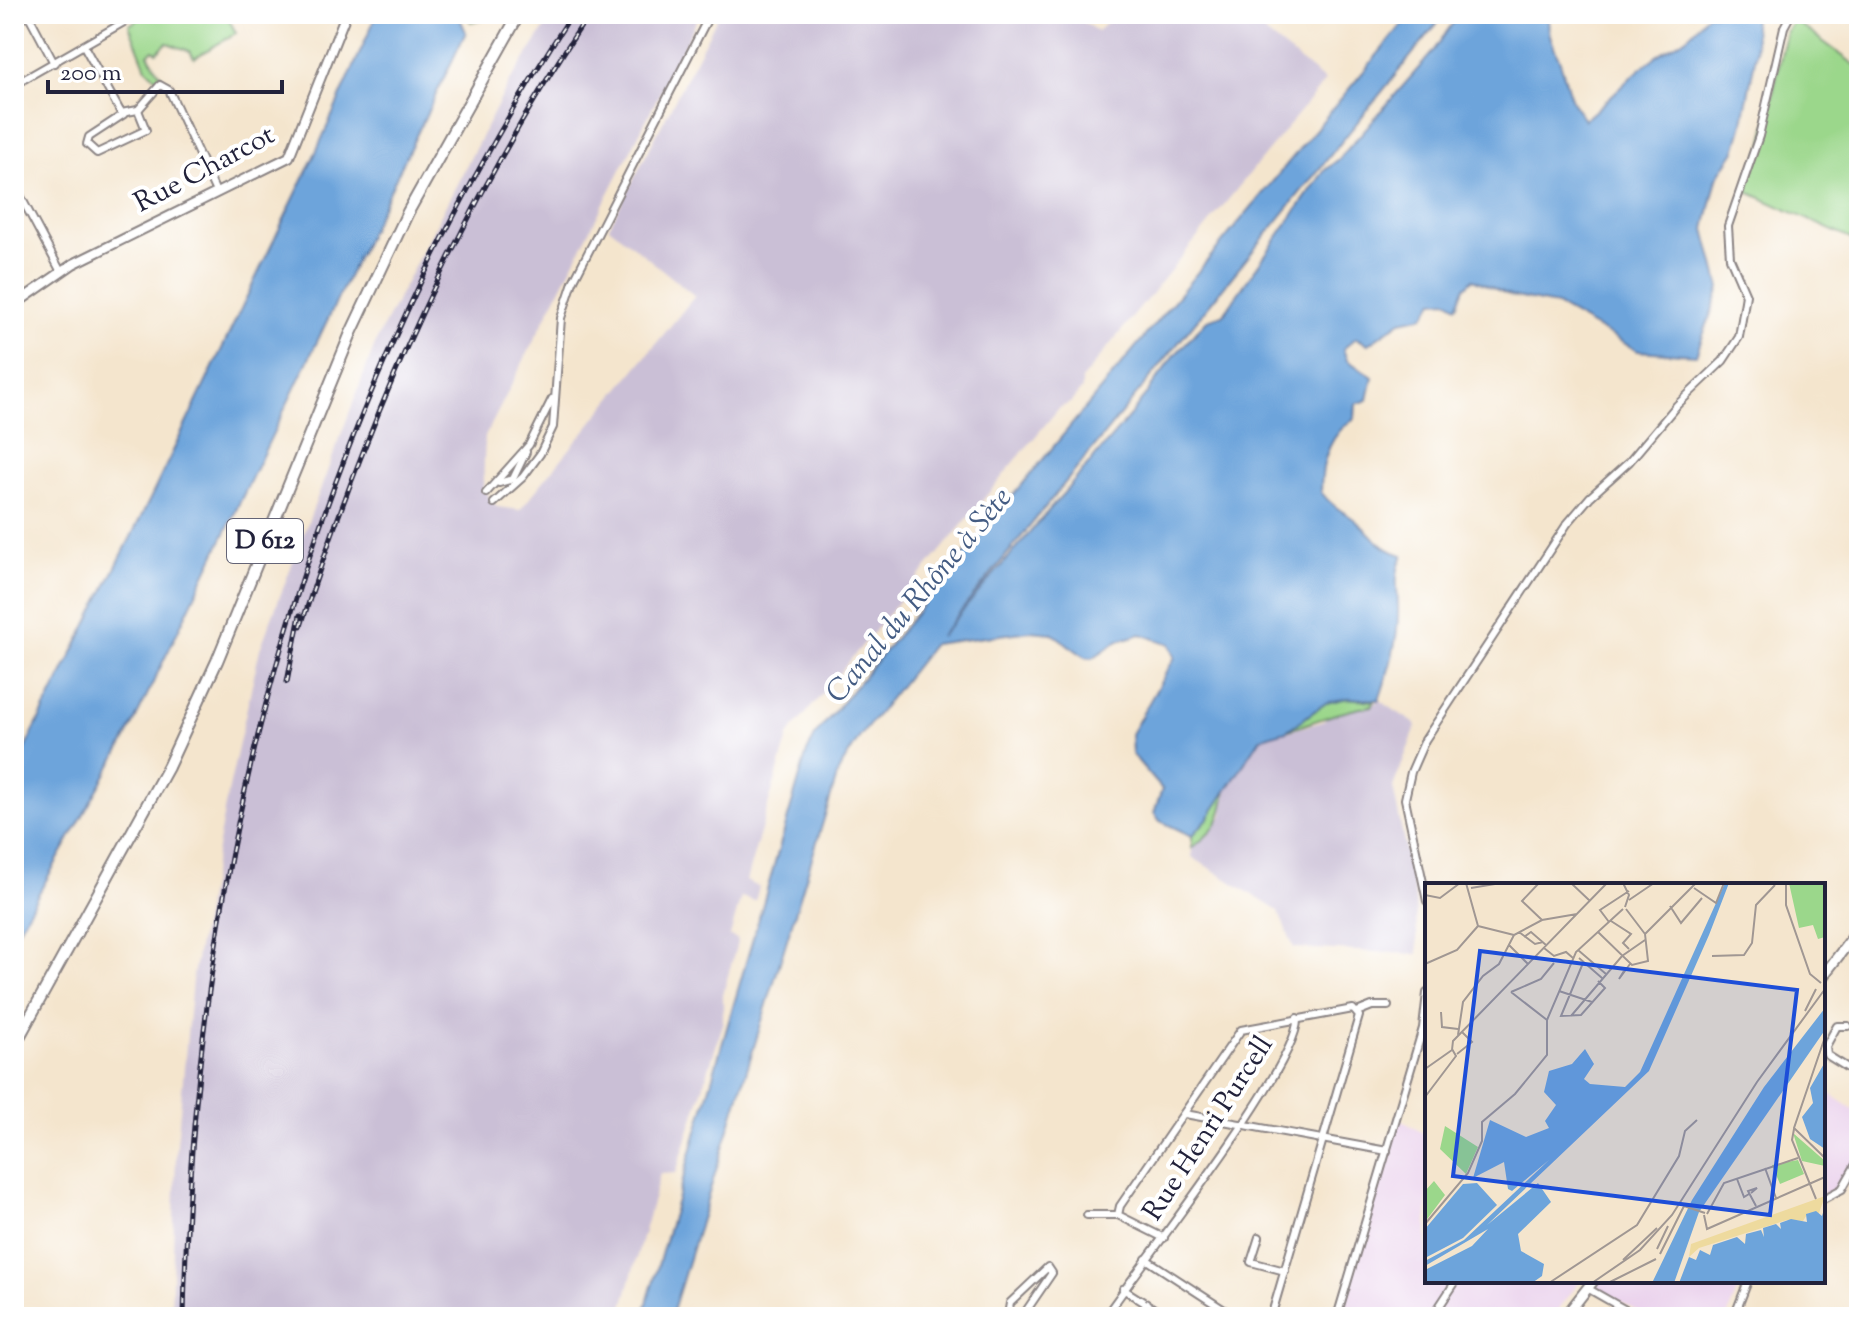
<svg xmlns="http://www.w3.org/2000/svg" width="1873" height="1331" font-family="'Sorts Mill Goudy',serif">
<style>
.built{fill:#ead1ec}
.industrial{fill:#cabfd6}
.green{fill:#9bd78b;stroke:#5e7c63;stroke-width:2}
.water{fill:#6da4db;stroke:#48638b;stroke-width:2}
.lines{fill:none;stroke-linecap:round;stroke-linejoin:round}
.minor-casing{stroke:#8b8484;stroke-width:10}
.tertiary-casing{stroke:#8b8484;stroke-width:12}
.secondary-casing{stroke:#8b8484;stroke-width:13}
.primary-casing{stroke:#8b8484;stroke-width:14}
.minor{stroke:#fff;stroke-width:6}
.tertiary{stroke:#fff;stroke-width:8}
.secondary{stroke:#fff;stroke-width:9}
.primary{stroke:#fff;stroke-width:10}
.rail-casing{stroke:#22223b;stroke-width:5}
.rail{stroke:#fff;stroke-width:2;stroke-dasharray:6;stroke-linecap:butt}
.labels{text-anchor:middle;dominant-baseline:central;stroke-width:8;stroke-linejoin:round;paint-order:stroke}
.shield{fill:#fff;stroke:#646476;stroke-width:2}
.shield-label{font-size:26px;font-weight:bold;fill:#22223b}
.street-label{font-size:28px;fill:#22223b;stroke:#fff}
.water-label{font-size:30px;font-style:italic;fill:#445c83;stroke:#fff}
.inset-road{fill:none;stroke:#a09793;stroke-width:2}
.view{fill:#1d4ed8;fill-opacity:0.15;stroke:#1d4ed8;stroke-width:4}
.inset-edge{fill:none;stroke:#22223b;stroke-width:4}
</style>
<rect width="100%" height="100%" fill="#fff"/>
<filter id="ink" filterUnits="userSpaceOnUse"><feTurbulence type="fractalNoise" baseFrequency=".0125" numOctaves="2"/><feDisplacementMap in="SourceGraphic" scale="16" xChannelSelector="R" yChannelSelector="G"/><feConvolveMatrix kernelMatrix="1 2 1 2 8 2 1 2 1" color-interpolation-filters="sRGB"/></filter>
<filter id="wash" filterUnits="userSpaceOnUse"><feTurbulence type="fractalNoise" baseFrequency=".006" numOctaves="4" result="noise"/><feDisplacementMap in="SourceGraphic" scale="32" xChannelSelector="R" yChannelSelector="G"/><feGaussianBlur stdDeviation="1.8" result="paint"/><feColorMatrix in="noise" values="0 0 0 0 0 0 0 0 0 0 0 0 0 0 0 0 0 1.4 0 .05"/><feComposite in="paint" operator="in"/></filter>
<g filter="url(#wash)">
<rect width="100%" height="100%" fill="#f4e5cd"/>
<g class="built">
<polygon points="1823,1089 1859,1113 1859,1153 1841,1185 1823,1197"/>
<polygon points="1397,1117 1427,1136 1427,1281 1580,1281 1553,1317 1435,1317 1428,1313 1421,1317 1342,1317"/>
<polygon points="1594,1281 1741,1281 1727,1317 1648,1317 1591,1284"/>
</g>
<g class="industrial">
<polygon points="554,14 700,14 485,437 483,489 497,507 520,510 695,296 609,227 719,14 1071,14 1097,31 1117,14 1242,14 1325,81 1082,379 1082,389 1070,403 1059,408 789,734 746,881 759,887 755,901 741,897 730,936 738,939 723,994 723,1024 676,1173 660,1174 620,1317 171,1317 176,1155 192,981 225,806 260,649 378,337 509,83"/>
<polygon points="1379,700 1417,725 1393,787 1415,897 1418,954 1294,948 1278,911 1192,857 1192,848 1209,835 1223,815 1226,788 1261,738 1322,722 1335,711 1371,706"/>
</g>
<g class="green">
<polygon points="148,14 226,14 236,33 194,58 190,51 167,43 157,52 153,50 148,54 161,75 157,79 146,68 129,25"/>
<polygon points="464,14 509,14 471,22"/>
<polygon points="1794,20 1859,68 1859,243 1746,191 1762,146 1786,32"/>
<path d="M1347,698L1374,701L1371,706C1340,711 1316,721 1286,731L1326,703Z"/>
<path d="M1226,788C1223,819 1217,829 1192,848V836L1209,817Z"/>
</g>
<g class="water">
<polygon points="377,14 458,14 466,32 125,741 14,937 14,770 151,497 316,152"/>
<path d="M1411,14H1445L940,637L1130,416L1175,355L1207,320L1223,315L1325,170L1339,159L1432,53L1459,14H1549C1546,34 1554,44 1560,62C1569,88 1566,95 1584,120C1607,102 1627,79 1650,61C1675,41 1686,45 1707,14H1753L1756,54L1742,127L1735,151L1717,178L1705,229L1720,288L1696,355L1638,351L1556,305L1511,296L1473,279L1464,288L1457,306L1447,300L1434,301L1424,316L1401,321L1368,344L1356,338L1343,349L1347,360L1373,377L1368,400L1356,404L1355,418C1329,434 1321,462 1321,492C1330,504 1338,509 1351,517C1371,531 1378,549 1403,555C1393,576 1398,587 1398,608C1399,639 1389,671 1379,700L1347,698L1326,703L1286,731L1261,738L1209,817L1192,836L1160,821L1154,813L1162,789L1132,754L1131,734L1175,657L1170,644L1141,634L1117,641L1093,658L1085,657L1052,633L1030,631L933,644L859,738L839,770L671,1317H643L807,752L816,734Z"/>
</g>
</g>
<g filter="url(#ink)">
<g class="lines">
<g class="minor-casing">
<g id="minor">
<polyline points="28,14 54,63"/>
<polyline points="84,46 121,113 138,110 146,130 97,153 87,144 89,137 124,114"/>
<polyline points="14,85 138,14"/>
<polyline points="138,110 160,85 169,90 216,192"/>
<polyline points="14,184 61,272"/>
<polyline points="499,483 513,479 526,452"/>
<polyline points="486,493 529,445 552,399"/>
<polyline points="494,503 523,477 540,454 553,427 561,318 573,282 710,14"/>
<polyline points="1859,790 1859,794"/>
<polyline points="1427,901 1405,799 1411,772 1425,740 1567,524 1590,497 1629,462 1677,405 1723,361 1739,337 1746,295 1730,258 1728,226 1759,136 1784,27 1791,14"/>
<polyline points="1357,1012 1372,1006 1388,1006"/>
<polyline points="1848,1026 1837,1026 1826,1046 1827,1055 1859,1075"/>
<polyline points="1185,1114 1387,1151"/>
<polyline points="1823,1199 1842,1189 1859,1159"/>
<polyline points="1087,1215 1118,1215"/>
<polyline points="1259,1237 1251,1262 1285,1271"/>
<polyline points="1164,1238 1118,1215 1120,1206 1241,1030 1353,1009 1359,1016 1271,1317"/>
<polyline points="1146,1259 1235,1317"/>
<polyline points="1587,1288 1638,1317"/>
<polyline points="1123,1289 1167,1317"/>
<polyline points="1435,1313 1456,1281"/>
<polyline points="1016,1317 1009,1309 1010,1303 1048,1267 1052,1273 1022,1317"/>
<path d="M1105,1317C1137,1269 1302,1061 1297,1018"/>
<polyline points="1337,1317 1423,1028 1427,993"/>
<polyline points="1734,1317 1748,1281"/>
</g>
</g>
<g class="tertiary-casing">
<polyline id="tertiary" points="14,305 73,264 289,157 346,14"/>
</g>
<g class="secondary-casing">
<g id="secondary">
<polyline points="1823,976 1859,929"/>
<polyline points="1565,1317 1593,1281"/>
</g>
</g>
<g class="primary-casing">
<polyline id="primary" points="14,1046 168,767 217,661 351,333 408,212 519,14"/>
</g>
<use href="#minor" class="minor"/>
<use href="#tertiary" class="tertiary"/>
<use href="#secondary" class="secondary"/>
<use href="#primary" class="primary"/>
<g class="rail-casing">
<g id="rail">
<path d="M301,626C370,411 463,202 589,14"/>
<polyline points="287,682 300,615"/>
<path d="M184,1317C193,844 313,412 572,14"/>
</g>
</g>
<use href="#rail" class="rail"/>
</g>
</g>
<g class="labels">
<rect class="shield" x="227" y="519" width="76" height="44" rx="6"/>
<g class="shield-label">
<text x="265" y="541">D 612</text>
</g>
<g class="street-label">
<text transform="translate(205 170) rotate(-28)">Rue Charcot</text>
<text transform="translate(1209 1129) rotate(-57)">Rue Henri Purcell</text>
</g>
<g class="water-label">
<text transform="translate(920 596) rotate(-50)">Canal du Rhône à Sète</text>
</g>
</g>
<g transform="translate(1425 883)">
<rect width="400" height="400" fill="#f4e5cd"/>
<path d="M364,0H400V54L393,56L388,42L374,45ZM20,243L53,264L41,291L15,266ZM368,250L400,278V283L377,278ZM373,277L379,291L355,301L347,282ZM9,298L20,312L0,339V308Z" fill="#9bd78b"/>
<path d="M400,313L394,330H383L378,338L362,337L274,365L264,374L266,361Z" fill="#eeda9e"/>
<path d="M300,0H304L284,52L224,188L62,342L113,300L126,319L93,351L96,368L119,381L117,393L107,400H0V387L47,363L63,346L0,383V378L39,357L124,277L87,308L83,306L79,279L48,295L65,237L101,254L124,245L120,238L131,222L119,209L124,188L147,181L160,166L169,181L159,196L165,201L200,204L215,189ZM400,125V147L274,329L249,400H227L267,317L339,204ZM400,179V266L385,256L377,234L388,220L385,205ZM52,300L72,322L38,355L0,375V346L38,301ZM400,323V400H254L264,374L271,377L275,367L285,372L288,362L312,354L320,361L321,351L336,347L339,354L338,345L351,341L356,346L355,340L366,336L382,339L381,331L391,328L397,333Z" fill="#6da4db"/>
<path class="inset-road" d="M41,0L53,43M114,0L97,18L117,37M146,0L165,18M198,0L204,12L200,24M361,0V22L385,91L396,100M46,5L76,0M269,5L291,20L299,0M0,12L15,15L35,0M204,17L229,0M245,23L256,40L277,15M201,26L220,51M186,38L206,51L198,60L204,66M184,39L175,27L204,8M53,43L89,52M94,49L110,61L118,59M173,49L207,82L223,78L220,51M220,51L271,0M99,54L106,49L121,62M84,62L103,81M119,65L129,73L141,69L148,75M153,67L181,91M287,73L319,72L327,60L331,22L350,2M154,75L177,95M158,80L136,133L156,132L180,105L173,98M0,81L32,67L53,43M199,88L194,96L205,81M134,108L167,119M86,109L116,96L129,80M86,109L122,137M380,128L391,106M16,129L17,144L33,146M146,133L197,73L220,57M33,152L38,119L58,93L74,81L89,52L117,37L152,31M400,154L369,245L400,275M32,171L47,159L37,149M0,186L27,167L28,158L182,0M0,214L31,173L27,166M369,246L367,257L391,316M340,285L351,315M312,296L319,314L324,311M326,310L332,305L323,308L331,323M282,331L299,300L373,275M279,332L282,346L400,294M0,341L43,290L57,258V239L90,211L122,172V137L151,69L198,26M232,366L243,343M235,371L259,323L280,330M198,377L232,345M124,400L212,342L254,273L260,248L272,237M167,400L215,367L247,332L332,199L400,106M183,400L231,376"/>
<path class="view" d="M55,68L372,107L345,332L28,293Z"/>
<rect width="400" height="400" class="inset-edge"/>
</g>
<rect width="1873" height="1331" fill="none" stroke="#fff" stroke-width="48"/>
<path d="M48 80v12h234v-12" fill="none" stroke="#22223b" stroke-width="4"/>
<text x="60" y="80" font-size="24" fill="#22223b" stroke="#ffffff" stroke-width="6" paint-order="stroke">200 m</text>
</svg>
